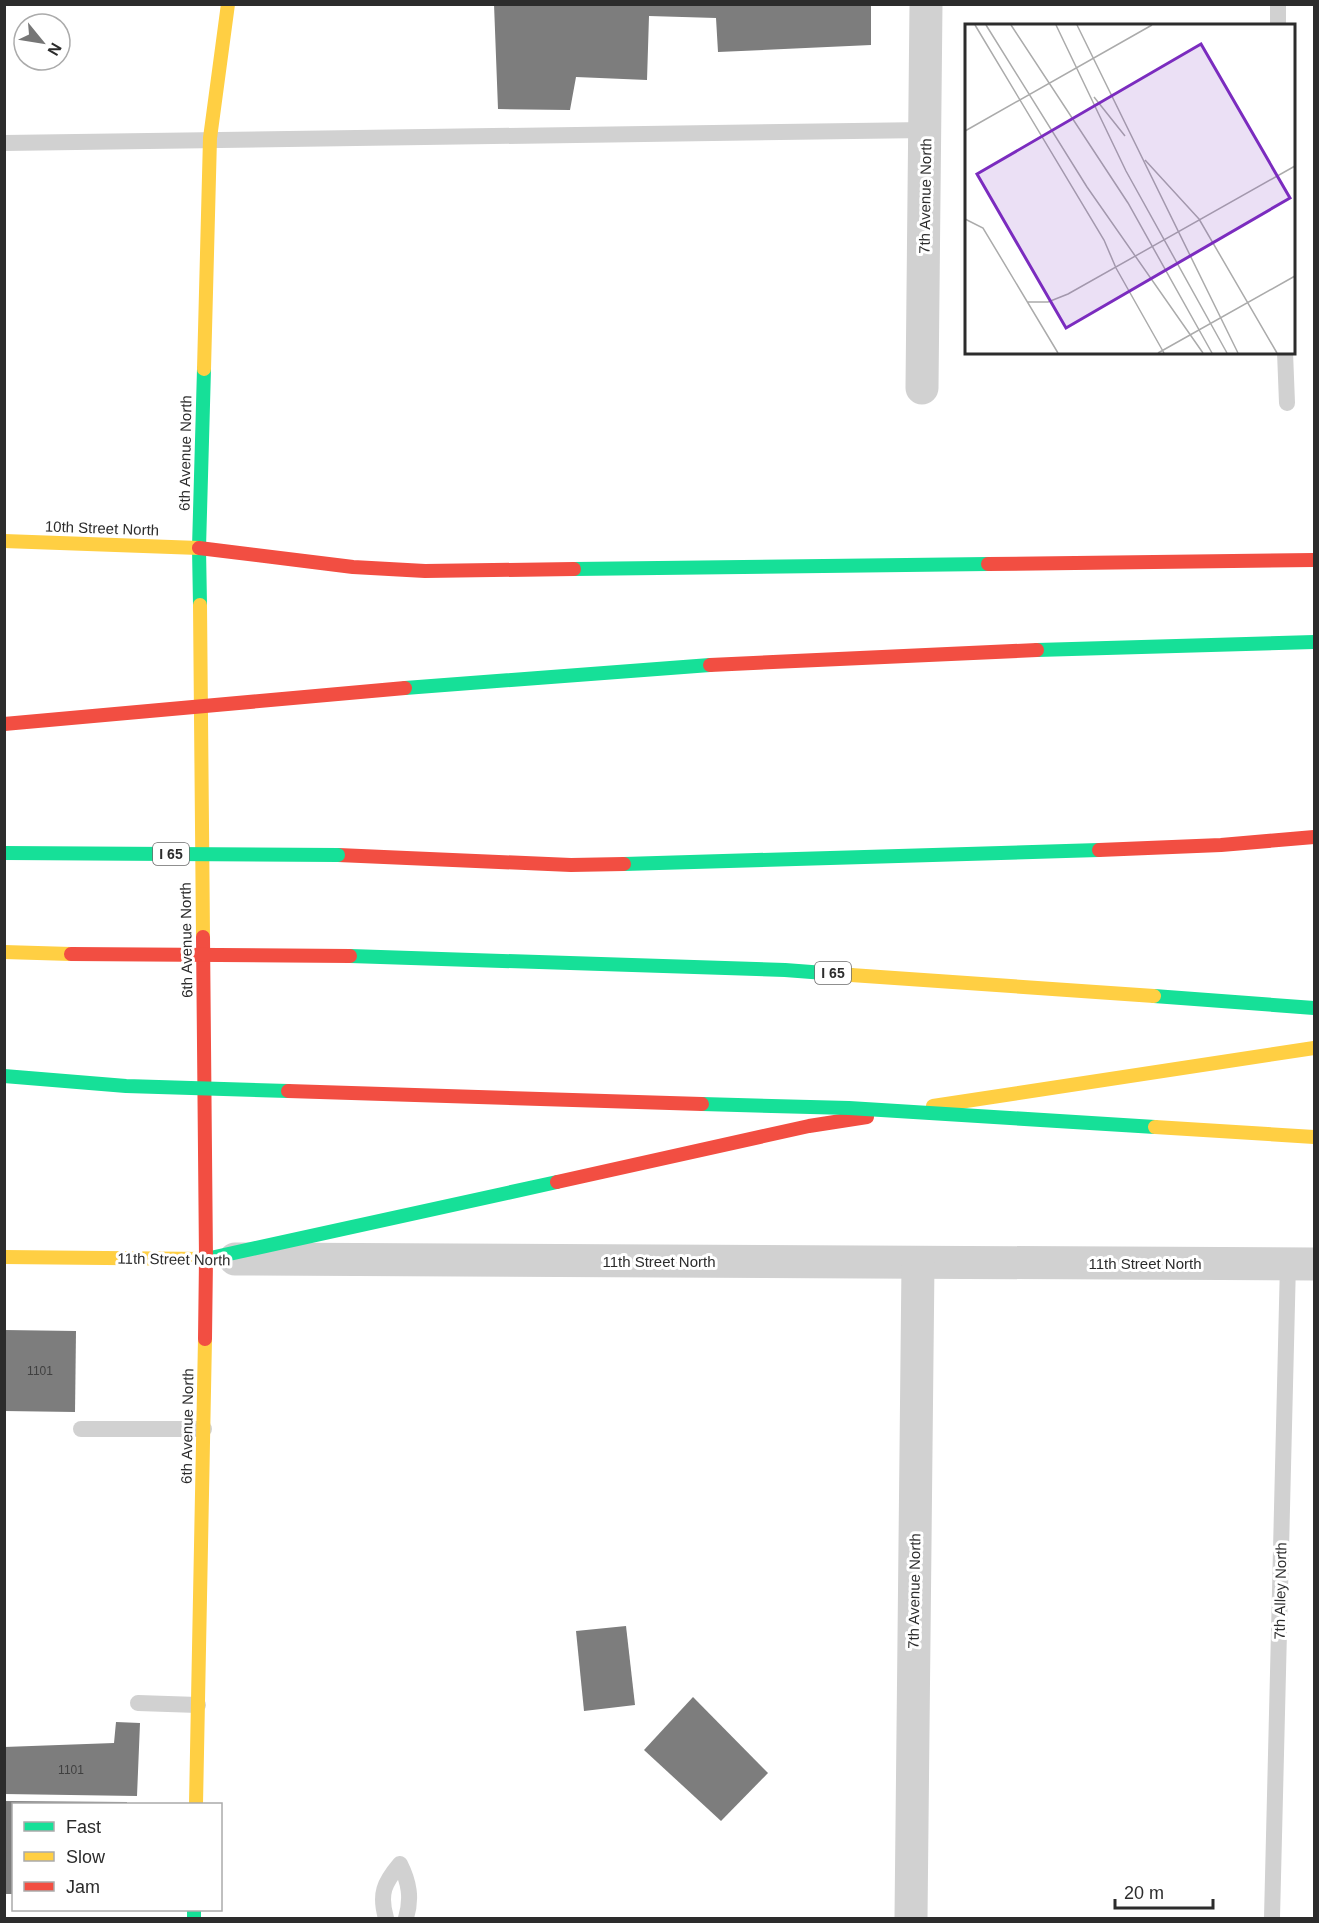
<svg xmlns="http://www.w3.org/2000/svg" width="1319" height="1923" font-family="Arial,sans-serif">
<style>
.building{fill:#7d7d7d}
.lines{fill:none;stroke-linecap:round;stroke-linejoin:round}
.lane{stroke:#d1d1d1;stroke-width:16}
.street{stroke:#d1d1d1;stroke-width:33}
.fast{stroke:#16e098;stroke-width:14}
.slow{stroke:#ffcf43;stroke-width:14}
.jam{stroke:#f24e42;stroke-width:14}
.fast-bridge{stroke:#16e098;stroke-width:14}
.slow-bridge{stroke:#ffcf43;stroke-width:14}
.jam-bridge{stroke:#f24e42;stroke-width:14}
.labels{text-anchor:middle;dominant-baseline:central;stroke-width:6;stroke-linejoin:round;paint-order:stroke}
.number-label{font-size:12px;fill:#404040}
.shield{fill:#fff;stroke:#6b6b6b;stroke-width:1.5}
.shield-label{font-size:14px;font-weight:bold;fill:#2c2c2c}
.street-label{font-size:15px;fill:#2c2c2c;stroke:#fff}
.inset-road{fill:none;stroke:#ababab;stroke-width:1.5}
.view{fill:#7b2cbf;fill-opacity:0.15;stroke:#7b2cbf;stroke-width:3}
.inset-edge{fill:none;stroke:#2c2c2c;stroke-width:3}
</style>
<rect width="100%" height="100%" fill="#fff"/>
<g class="building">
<polygon points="494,4 871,4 871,45 718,52 716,18 649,16 647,80 576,77 570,110 498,109"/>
<polygon points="4,1330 76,1331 75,1412 4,1411"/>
<polygon points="626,1626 635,1705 584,1711 576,1631"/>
<polygon points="693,1697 768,1773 721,1821 644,1750"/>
<polygon points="116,1722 140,1723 137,1796 4,1794 4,1747 114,1743"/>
<polygon points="4,1801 127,1802 127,1804 14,1804 14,1894 4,1894"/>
</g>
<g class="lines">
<g class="lane">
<polyline points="1278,4 1278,26"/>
<polyline points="4,143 926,130"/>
<polyline points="1285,352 1287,403"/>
<polyline points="81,1429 204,1429"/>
<polyline points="138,1703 198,1705"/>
<path d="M386,1918C379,1894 384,1883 400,1864C409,1882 412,1898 406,1918"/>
<polyline points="1272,1918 1288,1263"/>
</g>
<g class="street">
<polyline points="922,388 926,4"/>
<polyline points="235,1259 1314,1264"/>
<polyline points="911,1918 918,1263"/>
</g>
<g class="fast">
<polyline points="574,569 988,564"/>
<polyline points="200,605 199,548 204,369"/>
<polyline points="624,864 1099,850"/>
<polyline points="350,956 785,970 851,975"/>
<polyline points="1154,996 1314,1008"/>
<polyline points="206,1259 557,1182"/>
<polyline points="194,1910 194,1918"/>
</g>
<g class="slow">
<polyline points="204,369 210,138 228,4"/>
<polyline points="4,541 199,548"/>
<polyline points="200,605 203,937"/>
<polyline points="4,952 71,954"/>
<polyline points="851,975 1154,996"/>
<polyline points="933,1106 1314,1048"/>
<polyline points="4,1257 206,1259"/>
<polyline points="196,1804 205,1339"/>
</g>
<g class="jam">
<polyline points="199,548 353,567 425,571 574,569"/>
<polyline points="988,564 1314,560"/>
<polyline points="1099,850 1221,845 1314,837"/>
<polyline points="338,855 571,865 624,864"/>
<polyline points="203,937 206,1259 205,1339"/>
<polyline points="557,1182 809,1126 867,1117"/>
</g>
<g class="fast-bridge">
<polyline points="1037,650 1314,642"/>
<polyline points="405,688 710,665"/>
<polyline points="4,853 338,855"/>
<polyline points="4,1076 126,1086 288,1091"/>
<polyline points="702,1104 849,1108 1155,1127"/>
</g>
<polyline class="slow-bridge" points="1155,1127 1314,1137"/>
<g class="jam-bridge">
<polyline points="710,665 1037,650"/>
<polyline points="4,724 405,688"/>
<polyline points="71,954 350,956"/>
<polyline points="288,1091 702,1104"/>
</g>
</g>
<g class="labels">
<g class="number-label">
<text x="40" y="1371">1101</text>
<text x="71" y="1770">1101</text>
</g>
<g class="shield">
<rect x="153" y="843" width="36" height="22" rx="4.5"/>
<rect x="815" y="962" width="36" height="22" rx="4.5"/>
</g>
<g class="shield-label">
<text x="171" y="854">I 65</text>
<text x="833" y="973">I 65</text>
</g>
<g class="street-label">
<text transform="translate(925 196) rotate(-89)">7th Avenue North</text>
<text transform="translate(185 453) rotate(-89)">6th Avenue North</text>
<text transform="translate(102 528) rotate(2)">10th Street North</text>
<text transform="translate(186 940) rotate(-91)">6th Avenue North</text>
<text transform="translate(174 1259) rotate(1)">11th Street North</text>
<text x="659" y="1261">11th Street North</text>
<text x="1145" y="1263">11th Street North</text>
<text transform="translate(187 1426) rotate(-89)">6th Avenue North</text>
<text transform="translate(914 1591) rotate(-89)">7th Avenue North</text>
<text transform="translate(1280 1591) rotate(-89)">7th Alley North</text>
</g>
</g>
<g transform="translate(965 24)">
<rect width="330" height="330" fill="#fff"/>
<path class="inset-road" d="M10,1L139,216L151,244M21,1L122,163L238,329M46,1L163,179L247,329M91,1L161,147L262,329M112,1L273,329M129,73L160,112M0,107L187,1M180,136L234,195M0,195L18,204L93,329M234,195L312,329M151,244L199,329M62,278H83L103,270L330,142M193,329L330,252"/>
<path class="view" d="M236,20L325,174L101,304L12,150Z"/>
<rect width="330" height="330" class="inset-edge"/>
</g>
<rect width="1319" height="1923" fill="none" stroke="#2c2c2c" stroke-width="12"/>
<rect x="12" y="1803" width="210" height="108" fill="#ffffff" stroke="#ababab" stroke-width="1.5"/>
<rect x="24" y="1822" width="30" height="9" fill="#16e098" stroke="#ababab" stroke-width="1.5"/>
<text x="66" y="1833" font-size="18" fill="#2c2c2c">Fast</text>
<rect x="24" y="1852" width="30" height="9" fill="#ffcf43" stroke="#ababab" stroke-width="1.5"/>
<text x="66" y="1863" font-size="18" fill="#2c2c2c">Slow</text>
<rect x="24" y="1882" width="30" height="9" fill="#f24e42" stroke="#ababab" stroke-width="1.5"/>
<text x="66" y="1893" font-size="18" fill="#2c2c2c">Jam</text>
<g transform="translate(42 42) rotate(120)"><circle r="28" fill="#ffffff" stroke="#ababab" stroke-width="1.5"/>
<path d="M0-4.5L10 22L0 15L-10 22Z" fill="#767676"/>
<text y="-9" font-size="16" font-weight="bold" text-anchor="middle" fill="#2c2c2c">N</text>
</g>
<path d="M1115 1899v9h98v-9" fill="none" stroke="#2c2c2c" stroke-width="3"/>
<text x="1124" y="1899" font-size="18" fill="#2c2c2c" stroke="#ffffff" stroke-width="4.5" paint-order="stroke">20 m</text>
</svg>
